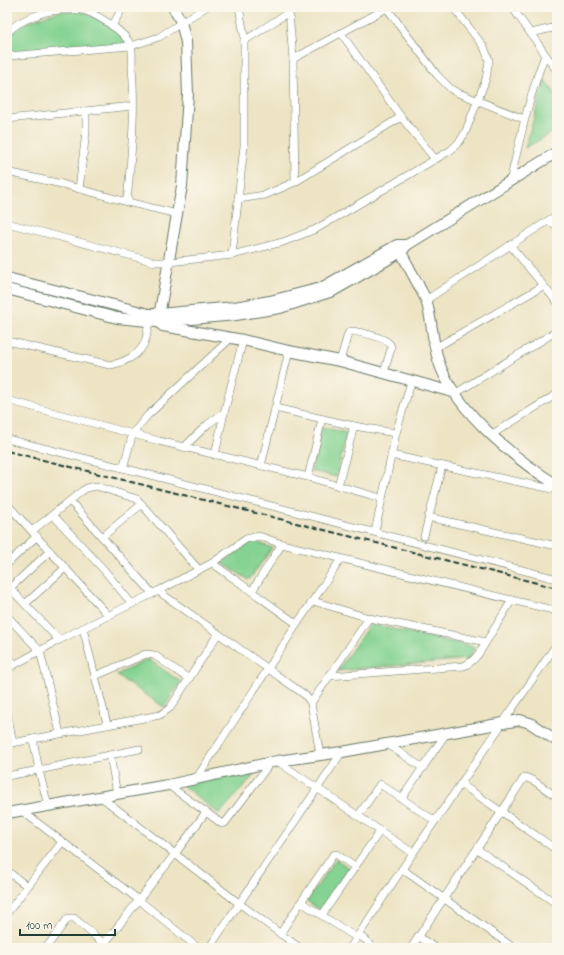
<svg xmlns="http://www.w3.org/2000/svg" width="564" height="955" font-family="'Indie Flower',sans-serif">
<style>
.green{fill:#85d392;stroke:#528863}
.lines{fill:none;stroke-linecap:round;stroke-linejoin:round}
.street-casing{stroke:#677766;stroke-width:8}
.secondary-casing{stroke:#677766;stroke-width:12}
.street{stroke:#fff;stroke-width:7}
.secondary{stroke:#fff;stroke-width:10}
.rail{stroke:#1f3d34;stroke-width:2;stroke-dasharray:6 3;stroke-linecap:butt}
</style>
<rect width="100%" height="100%" fill="#fbf7ec"/>
<filter id="ink" filterUnits="userSpaceOnUse"><feTurbulence type="fractalNoise" baseFrequency=".025" numOctaves="2"/><feDisplacementMap in="SourceGraphic" scale="8" xChannelSelector="R" yChannelSelector="G"/><feConvolveMatrix kernelMatrix="1 2 1 2 8 2 1 2 1" color-interpolation-filters="sRGB"/></filter>
<filter id="wash" filterUnits="userSpaceOnUse"><feTurbulence type="fractalNoise" baseFrequency=".012" numOctaves="4" result="noise"/><feDisplacementMap in="SourceGraphic" scale="16" xChannelSelector="R" yChannelSelector="G"/><feGaussianBlur stdDeviation="0.9" result="paint"/><feColorMatrix in="noise" values="0 0 0 0 0 0 0 0 0 0 0 0 0 0 0 0 0 1.4 0 .05"/><feComposite in="paint" operator="in"/></filter>
<g filter="url(#wash)">
<rect width="100%" height="100%" fill="#ede4c4"/>
<g class="green">
<polygon points="60,11 84,12 104,22 123,36 128,45 7,55 7,37 24,23"/>
<polygon points="545,80 557,96 557,130 525,148"/>
<polygon points="322,427 347,433 336,477 311,471"/>
<polygon points="253,541 272,548 249,580 222,563"/>
<polygon points="370,624 475,647 468,659 337,671"/>
<polygon points="148,659 181,682 164,707 116,675"/>
<polygon points="255,770 256,773 219,814 182,785"/>
<polygon points="336,859 349,868 320,910 307,901"/>
</g>
</g>
<g filter="url(#ink)">
<g class="lines">
<g class="street-casing">
<g id="street">
<polyline points="296,7 289,12 293,59 387,8"/>
<polyline points="386,7 437,75 451,89 456,92 524,119"/>
<polyline points="512,7 557,71"/>
<polyline points="112,26 123,7"/>
<polyline points="341,33 401,117 435,159"/>
<polyline points="531,33 557,27"/>
<path d="M7,34C16,20 48,9 64,10C71,10 79,9 86,11C99,16 126,32 131,46C133,52 132,61 132,67C136,112 131,157 127,202L177,214"/>
<polyline points="244,41 289,12"/>
<polyline points="7,56 131,46 159,37 206,7"/>
<polyline points="293,59 295,182"/>
<polyline points="7,119 133,106"/>
<polyline points="7,172 62,184 127,202"/>
<path d="M510,182C520,139 529,96 545,55"/>
<polyline points="79,189 86,132 86,111"/>
<polyline points="238,199 265,195 295,182 401,117"/>
<polyline points="549,220 557,228"/>
<polyline points="7,223 155,262 169,262 232,255 283,242 316,229 451,150 460,141 465,133 486,79 489,60 484,47 453,7"/>
<polyline points="510,245 557,302"/>
<polyline points="232,255 244,146 244,35 239,7"/>
<polyline points="426,300 557,215"/>
<path d="M7,341L110,365C123,363 141,355 145,341C148,334 148,324 149,316"/>
<polyline points="435,348 543,286"/>
<path d="M340,361L348,334L349,332L353,331C363,333 393,338 391,349L384,372"/>
<polyline points="456,393 557,331"/>
<polyline points="7,400 159,441 308,477 381,498"/>
<polyline points="275,408 354,426 396,433"/>
<polyline points="491,435 557,394"/>
<polyline points="7,439 123,468 133,433 148,415 231,338"/>
<polyline points="184,447 208,424 224,413"/>
<polyline points="215,455 224,413 243,340"/>
<polyline points="391,455 557,490"/>
<polyline points="261,466 289,351"/>
<polyline points="123,468 557,579"/>
<polyline points="308,477 322,419"/>
<polyline points="338,486 354,426"/>
<polyline points="70,501 153,594"/>
<polyline points="7,504 108,615"/>
<polyline points="53,515 104,570 132,604"/>
<polyline points="428,517 557,546"/>
<polyline points="32,531 82,491 87,488 96,486 137,499 199,570"/>
<polyline points="375,532 396,433 411,382"/>
<polyline points="424,536 442,466"/>
<polyline points="102,537 142,504"/>
<polyline points="212,563 297,624"/>
<polyline points="7,564 37,536"/>
<polyline points="7,585 59,640"/>
<polyline points="10,588 50,551"/>
<polyline points="158,591 212,563 246,539 259,536 282,544 557,611"/>
<polyline points="252,591 282,544"/>
<polyline points="313,601 369,618 486,642 512,600"/>
<polyline points="25,604 65,568"/>
<polyline points="7,616 40,651 60,733"/>
<polyline points="83,628 107,724"/>
<polyline points="7,656 15,664"/>
<polyline points="7,669 59,640 158,591 305,695 311,703 320,755"/>
<polyline points="95,676 146,654 154,655 189,679"/>
<path d="M329,676L464,666C475,661 480,652 486,642"/>
<polyline points="311,703 369,618"/>
<polyline points="7,714 13,743"/>
<polyline points="7,744 33,739"/>
<polyline points="387,744 423,768"/>
<polyline points="110,755 139,749"/>
<polyline points="277,761 413,853"/>
<polyline points="7,776 39,770 33,739 160,715 170,708 218,634"/>
<polyline points="196,779 297,624 341,559"/>
<polyline points="461,784 557,850"/>
<polyline points="168,785 206,812"/>
<polyline points="101,797 240,904 300,948"/>
<polyline points="402,798 447,732"/>
<polyline points="48,806 39,770 110,755 117,794"/>
<polyline points="22,811 139,900 198,948"/>
<polyline points="358,816 380,784 435,821"/>
<polyline points="477,849 557,904"/>
<polyline points="355,867 380,831"/>
<polyline points="402,869 514,948"/>
<polyline points="7,871 27,886"/>
<polyline points="301,902 333,855 336,854 355,867 322,915"/>
<polyline points="7,913 62,842"/>
<polyline points="280,934 301,902 357,938"/>
<polyline points="358,935 366,940 372,948"/>
<polyline points="418,936 435,948"/>
<polyline points="46,948 68,918 74,918 104,944"/>
<polyline points="101,948 175,854 206,812 222,824 225,823 271,762"/>
<polyline points="209,948 342,752"/>
<polyline points="350,948 402,869 557,644"/>
<polyline points="411,948 524,778 525,777 534,781 557,797"/>
<polyline points="556,948 557,947"/>
</g>
</g>
<g class="secondary-casing">
<g id="secondary">
<polyline points="173,7 181,22 186,42 188,94 182,186 158,322 163,326 243,340 289,351 340,361 456,393"/>
<path d="M398,247C405,259 411,272 418,284C420,289 424,295 426,300C433,322 432,347 441,368C460,414 516,460 557,485"/>
<polyline points="7,278 149,314 159,314 234,307 270,301 321,288 397,245 407,245"/>
<polyline points="7,289 117,318 158,322 236,315 280,308 333,291 401,252 407,245 557,152"/>
<polyline points="7,813 168,785 277,761 342,752 520,720 530,723 557,741"/>
</g>
</g>
<use href="#street" class="street"/>
<use href="#secondary" class="secondary"/>
<polyline class="rail" points="7,451 557,588"/>
</g>
</g>
<rect width="564" height="955" fill="none" stroke="#fbf7ec" stroke-width="24"/>
<path d="M20 929v6h95v-6" fill="none" stroke="#1f3d34" stroke-width="2"/>
<text x="26" y="929" font-size="12" fill="#1f3d34" stroke="#fbf7ec" stroke-width="3" paint-order="stroke">100 m</text>
</svg>
